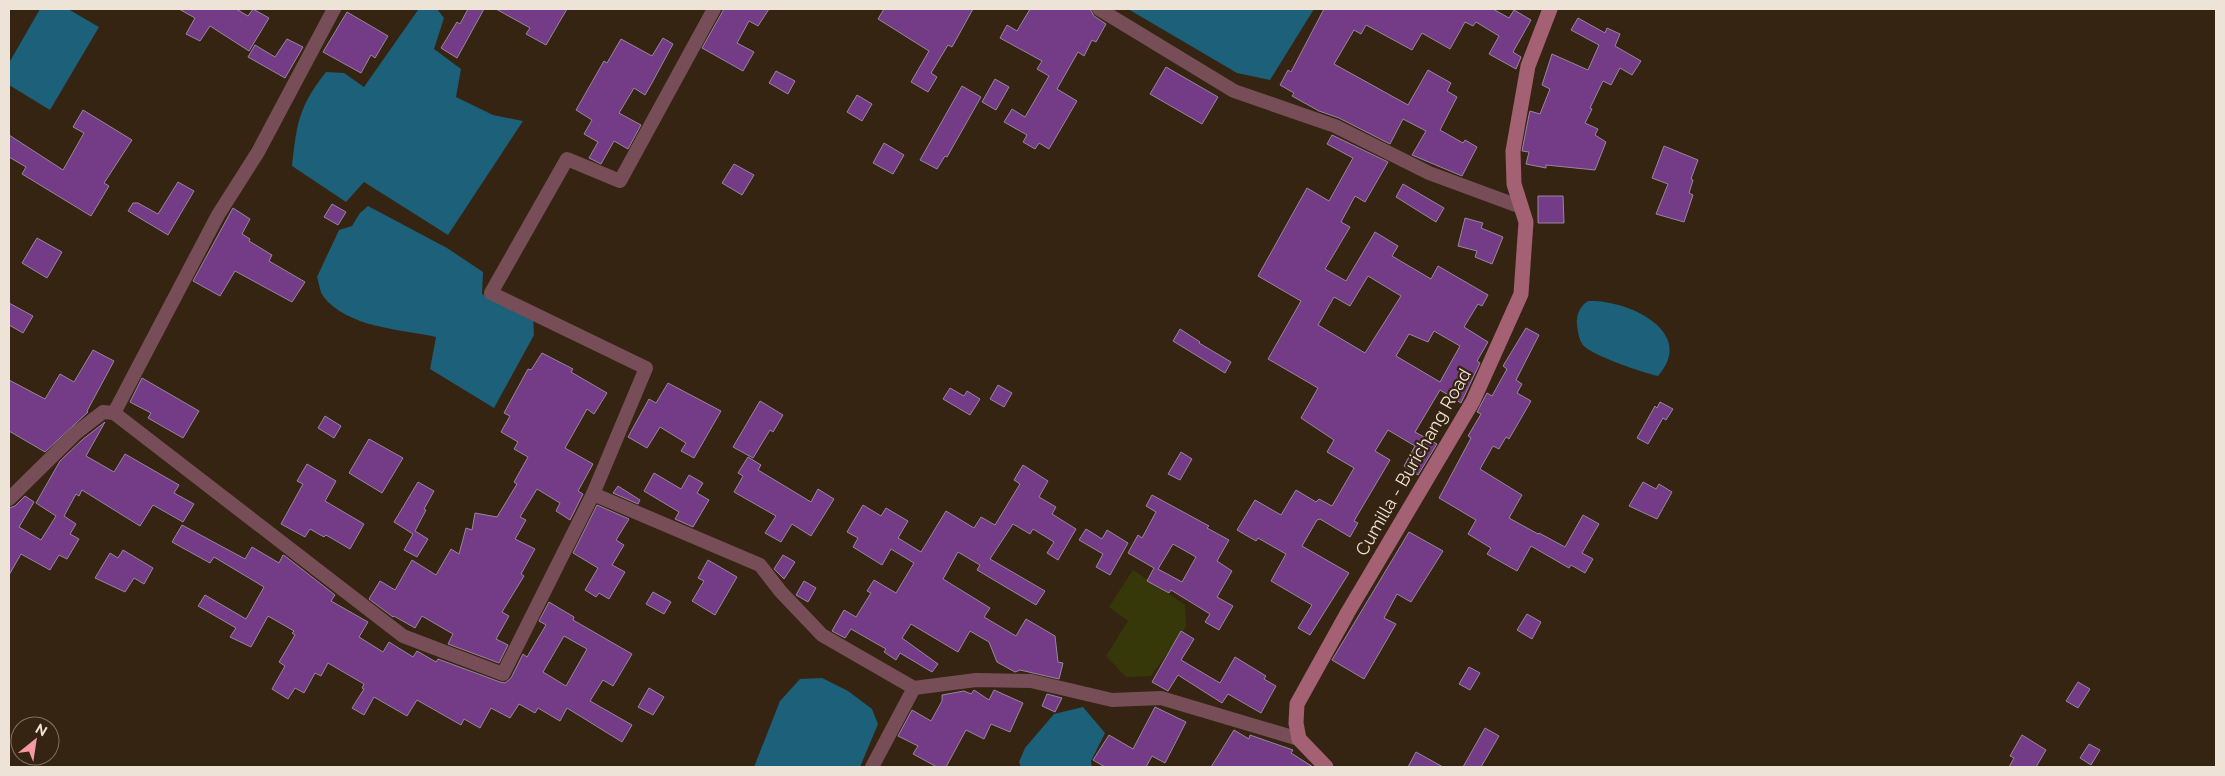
<svg xmlns="http://www.w3.org/2000/svg" width="2225" height="776" font-family="Raleway,sans-serif">
<style>
.green{fill:#37380a}
.water{fill:#1c607a}
.building{fill:#743c86;stroke:#97869d;fill-rule:evenodd}
.lines{fill:none;stroke-linecap:round;stroke-linejoin:round}
.street{stroke:#774e58;stroke-width:14}
.secondary{stroke:#a36173;stroke-width:15}
.labels{text-anchor:middle;dominant-baseline:central;stroke-width:4.5;stroke-linejoin:round;paint-order:stroke}
.street-label{font-size:18px;fill:#eee3d7;stroke:#352411}
</style>
<rect width="100%" height="100%" fill="#352411"/>
<polygon class="green" points="1133,570 1185,605 1186,627 1151,676 1126,677 1106,656 1128,621 1109,607"/>
<g class="water">
<polygon points="40,9 68,9 99,27 50,110 9,85 9,63"/>
<path d="M437,9L444,18L434,49L461,69L456,97L493,115L523,121L448,235L364,182L346,202L292,166C297,123 298,108 326,72L344,73L364,87L418,10Z"/>
<polygon points="1128,9 1314,9 1270,80 1237,73"/>
<path d="M368,206L447,248L483,272L482,294L533,317L534,335L494,408L430,369L436,337C401,329 347,328 323,296C320,292 319,283 317,277L339,230L352,226L360,213Z"/>
<path d="M1588,301C1626,299 1698,331 1658,376C1641,372 1597,357 1585,347C1579,342 1578,332 1577,325C1576,315 1580,306 1588,301Z"/>
<polygon points="822,678 848,691 872,709 878,724 860,767 754,767 780,701 800,679"/>
<polygon points="1083,707 1105,733 1091,761 1092,767 1021,767 1019,762 1025,748 1054,714"/>
</g>
<g class="building">
<polygon points="179,9 236,9 248,16 253,9 269,18 249,51 210,26 200,41 186,34 195,18"/>
<polygon points="468,9 484,9 457,58 441,48 457,22 460,24"/>
<polygon points="496,9 567,9 546,45 526,34 530,28"/>
<polygon points="724,9 769,9 758,26 749,21 737,43 754,52 743,71 702,48"/>
<polygon points="884,9 973,9 952,47 948,45 931,73 937,77 928,92 911,82 929,51 878,19"/>
<polygon points="1030,9 1090,9 1094,16 1106,24 1096,42 1092,40 1084,56 1078,52 1057,89 1077,101 1049,149 1039,143 1035,149 1023,142 1027,135 1004,122 1012,109 1025,117 1049,76 1037,69 1042,61 1000,38 1007,25 1017,31"/>
<polygon points="1324,9 1493,9 1509,18 1514,10 1531,20 1513,52 1521,57 1516,69 1489,54 1499,36 1476,22 1473,26 1465,22 1450,49 1422,33 1412,50 1366,25 1361,34 1354,30 1334,64 1408,105 1428,70 1451,83 1447,91 1457,97 1440,130 1463,143 1465,140 1477,147 1462,176 1412,155 1426,131 1403,119 1390,144 1339,118 1319,111 1292,96 1294,93 1280,85 1288,70 1291,72"/>
<polygon points="347,12 388,36 375,58 371,55 361,73 323,52"/>
<polygon points="1578,18 1605,33 1607,28 1620,34 1615,46 1641,61 1632,75 1620,68 1611,85 1603,81 1590,108 1592,109 1585,123 1598,129 1595,135 1606,142 1595,170 1546,165 1546,168 1526,164 1529,152 1522,151 1529,115 1530,111 1540,114 1550,89 1542,85 1552,54 1588,70 1599,45 1571,30"/>
<polygon points="663,38 673,44 653,81 645,95 634,88 619,113 641,125 628,149 614,141 601,164 589,158 598,142 584,134 592,120 576,110 604,61 607,63 621,39 652,56"/>
<polygon points="287,39 303,47 285,78 248,57 255,45 275,57"/>
<polygon points="1166,67 1218,97 1202,124 1150,94"/>
<polygon points="776,71 795,81 788,94 769,83"/>
<polygon points="995,79 1009,87 996,110 982,102"/>
<polygon points="962,86 981,97 947,157 945,156 937,169 920,160"/>
<polygon points="857,95 872,104 862,121 847,112"/>
<polygon points="83,110 132,140 104,183 109,186 91,216 22,174 26,167 9,157 9,135 63,170 84,133 73,127"/>
<path d="M1332,135L1388,162L1365,202L1355,196L1341,222L1350,227L1325,269L1346,281L1375,232L1398,246L1392,256L1431,279L1438,266L1488,295L1482,306L1478,304L1464,327L1488,342L1477,361L1480,363L1461,403L1440,390L1415,432L1437,444L1418,475L1404,466L1415,446L1388,430L1375,451L1390,460L1354,521L1358,523L1350,537L1320,519L1317,520L1302,546L1349,573L1310,635L1298,628L1312,605L1271,581L1286,554L1258,538L1256,541L1237,530L1255,500L1281,515L1296,490L1316,502L1319,499L1332,506L1354,468L1327,452L1334,440L1301,418L1318,388L1268,359L1301,301L1258,276L1307,188L1329,201L1353,158L1327,144ZM1368,276L1401,296L1365,353L1318,325L1334,297L1350,306ZM1434,331L1460,346L1440,382L1396,356L1409,334L1428,342Z"/>
<polygon points="884,143 904,155 893,174 873,163"/>
<polygon points="1664,146 1698,160 1691,179 1693,180 1689,193 1693,195 1684,222 1656,214 1668,184 1652,178"/>
<polygon points="734,164 754,175 742,195 722,183"/>
<polygon points="178,182 194,191 168,235 128,211 133,203 138,203 158,214"/>
<polygon points="1403,184 1444,208 1436,222 1396,197"/>
<polygon points="1538,196 1563,196 1564,223 1538,223"/>
<polygon points="332,204 346,212 338,225 324,217"/>
<polygon points="233,208 250,219 242,234 250,239 249,241 272,255 269,261 305,282 292,302 235,271 220,296 193,281"/>
<polygon points="1465,218 1483,223 1481,228 1503,237 1492,264 1475,257 1477,251 1458,246"/>
<polygon points="37,238 62,252 47,278 22,263"/>
<polygon points="9,303 33,316 23,333 9,325"/>
<polygon points="1526,328 1539,335 1516,380 1522,384 1517,393 1531,401 1509,439 1506,437 1499,449 1493,446 1480,469 1522,495 1509,518 1538,534 1539,533 1565,547 1583,515 1599,524 1582,553 1593,559 1585,573 1571,565 1569,568 1531,546 1517,571 1487,554 1491,548 1468,534 1476,520 1439,498 1471,438 1468,436 1481,414 1477,412 1487,393 1492,396 1507,369 1503,366"/>
<polygon points="1180,329 1200,342 1199,343 1231,362 1225,373 1173,341"/>
<polygon points="93,350 114,361 87,411 88,412 45,452 9,431 9,380 45,399 60,374 74,382"/>
<polygon points="542,353 573,369 571,372 607,393 594,414 587,409 565,448 593,464 578,491 583,494 570,520 556,511 560,503 537,489 520,517 526,520 515,539 535,549 521,574 524,576 502,612 509,616 496,639 508,645 499,663 448,644 453,634 422,616 415,628 394,616 393,617 369,599 380,581 395,590 412,560 436,575 451,549 459,554 466,528 472,530 475,513 497,517 517,484 514,482 528,457 514,449 518,442 501,432 510,416 504,413 528,369 531,370"/>
<polygon points="142,378 199,411 183,438 148,418 151,413 130,402"/>
<polygon points="668,383 721,411 694,458 681,451 686,443 660,427 647,448 628,437 649,399 656,403"/>
<polygon points="998,385 1012,393 1004,407 990,399"/>
<polygon points="950,388 964,396 967,391 980,399 970,415 943,399"/>
<polygon points="760,401 783,415 773,432 770,430 753,458 733,447"/>
<polygon points="1660,402 1673,409 1666,420 1663,418 1648,444 1637,438 1655,406 1657,408"/>
<polygon points="325,416 341,426 334,438 318,428"/>
<polygon points="105,422 86,456 114,472 125,454 179,485 174,493 194,504 183,522 153,505 140,526 82,490 79,496 76,494 64,516 76,524 70,534 79,539 67,559 59,555 50,570 21,554 9,575 9,508 15,506 25,496 34,502 19,527 41,540 56,516 36,503 60,461 82,440"/>
<polygon points="369,439 403,458 382,493 349,473"/>
<polygon points="1181,452 1192,459 1180,480 1168,474"/>
<polygon points="748,457 761,465 758,470 811,502 818,489 834,499 811,536 792,524 781,542 765,533 776,516 734,492 743,476 738,473"/>
<polygon points="307,464 336,481 325,501 364,524 350,549 326,535 324,537 310,529 305,537 281,524 303,484 297,481"/>
<polygon points="1023,465 1048,481 1039,497 1056,507 1052,514 1076,529 1058,560 1047,553 1054,542 1033,529 1030,534 1013,524 990,559 1045,591 1036,605 977,570 980,565 958,552 943,579 990,608 984,617 1016,636 1026,619 1055,636 1058,662 1063,663 1059,679 1020,670 1015,672 997,662 989,642 970,631 958,652 911,624 902,638 938,664 932,672 900,653 896,660 884,652 886,649 851,629 845,638 832,631 844,610 856,617 871,593 867,591 874,580 896,593 914,563 891,549 882,565 853,547 858,538 847,532 863,505 881,516 886,508 908,521 898,538 921,552 946,511 974,528 981,517 995,525 1020,484 1014,480"/>
<polygon points="654,473 681,489 689,475 703,483 697,493 709,500 693,527 675,519 679,512 644,491"/>
<polygon points="418,482 434,491 424,509 426,510 415,531 428,539 417,557 404,550 413,534 394,522"/>
<polygon points="1643,482 1656,489 1659,484 1672,492 1657,519 1629,506"/>
<polygon points="618,486 640,500 638,504 613,493"/>
<path d="M1152,495L1209,526L1207,528L1229,540L1217,561L1232,571L1217,597L1233,606L1219,630L1205,622L1210,614L1171,590L1169,593L1147,581L1154,568L1128,553L1138,535L1142,538L1156,512L1146,506ZM1173,544L1196,557L1182,582L1158,569Z"/>
<polygon points="597,505 629,519 616,540 624,545 612,565 625,572 609,599 599,593 596,597 585,590 598,568 573,553"/>
<path d="M182,525L245,559L252,547L279,563L283,555L285,556L335,595L331,601L368,622L359,637L383,652L389,642L413,657L417,651L436,662L438,659L500,682L505,683L511,678L523,654L527,657L546,625L539,621L549,602L574,617L573,620L632,654L613,686L603,680L590,701L632,725L622,742L567,708L560,721L538,708L535,713L519,704L510,718L491,708L480,728L464,719L461,725L417,700L407,716L374,697L364,715L352,708L364,689L362,688L364,684L328,663L321,676L315,673L304,693L295,688L288,699L272,689L285,666L279,662L295,635L292,633L294,631L268,616L251,647L230,637L236,628L198,606L205,595L246,619L264,587L214,557L210,563L172,542ZM564,636L587,649L566,686L543,672Z"/>
<polygon points="1086,529 1102,539 1107,530 1128,543 1110,575 1096,567 1103,554 1079,540"/>
<polygon points="1409,532 1443,551 1411,602 1397,594 1384,618 1396,624 1364,679 1332,660"/>
<polygon points="123,550 153,568 144,584 134,578 125,592 95,578 110,553 118,558"/>
<polygon points="783,555 795,562 784,579 774,569"/>
<polygon points="708,560 737,577 715,615 692,601 704,581 698,578"/>
<polygon points="804,581 816,588 808,602 796,595"/>
<polygon points="653,592 671,602 664,614 646,604"/>
<polygon points="1527,614 1541,622 1532,639 1517,630"/>
<polygon points="1181,631 1194,639 1181,660 1220,683 1235,657 1266,676 1264,679 1276,686 1261,713 1228,694 1222,703 1178,675 1168,691 1152,682"/>
<polygon points="1469,667 1480,673 1470,690 1459,684"/>
<polygon points="2078,682 2090,689 2078,708 2066,701"/>
<polygon points="649,688 664,697 653,715 638,707"/>
<polygon points="974,690 989,700 994,690 1023,703 1010,732 991,724 984,739 966,730 946,767 937,767 913,754 918,746 898,736 912,710 931,721 942,701 942,695 964,691 971,694"/>
<polygon points="1047,694 1062,698 1055,712 1042,706"/>
<polygon points="1155,707 1186,722 1165,763 1152,756 1146,767 1105,767 1093,760 1109,735 1133,749"/>
<polygon points="1485,728 1499,736 1481,767 1463,767"/>
<polygon points="1234,730 1249,739 1250,735 1293,750 1291,753 1313,767 1211,767"/>
<polygon points="2022,735 2046,750 2036,767 2009,767 2014,758 2010,756"/>
<polygon points="2089,744 2100,750 2091,765 2080,758"/>
<polygon points="1416,752 1443,767 1408,767"/>
</g>
<g class="lines">
<g class="street">
<polyline points="1099,9 1234,91 1335,126 1429,173 1521,207"/>
<polyline points="114,413 218,215 258,152 334,9"/>
<polyline points="593,494 646,368 491,293 567,159 620,181 714,9"/>
<polyline points="9,499 76,433 103,412 114,413 403,636 503,674 593,494 760,565 781,592 822,635 914,688 976,680 1031,681 1112,700 1161,698 1299,739"/>
<polyline points="872,767 914,688"/>
</g>
<polyline class="secondary" points="1326,767 1299,739 1296,723 1297,704 1348,612 1473,401 1521,294 1526,222 1514,184 1513,151 1528,66 1550,9"/>
</g>
<g class="labels">
<g class="street-label">
<text transform="translate(1413 462) rotate(-60)">Cumilla - Burichang Road</text>
</g>
</g>
<rect width="2225" height="776" fill="none" stroke="#eee3d7" stroke-width="20"/>
<g transform="translate(35 741) rotate(30)"><circle r="24" fill="#352411" stroke="#7f7060"/>
<path d="M0-4L9 19L0 12L-9 19Z" fill="#f49aa4"/>
<text y="-8" font-size="14" font-weight="bold" text-anchor="middle" fill="#eee3d7">N</text>
</g>
</svg>
